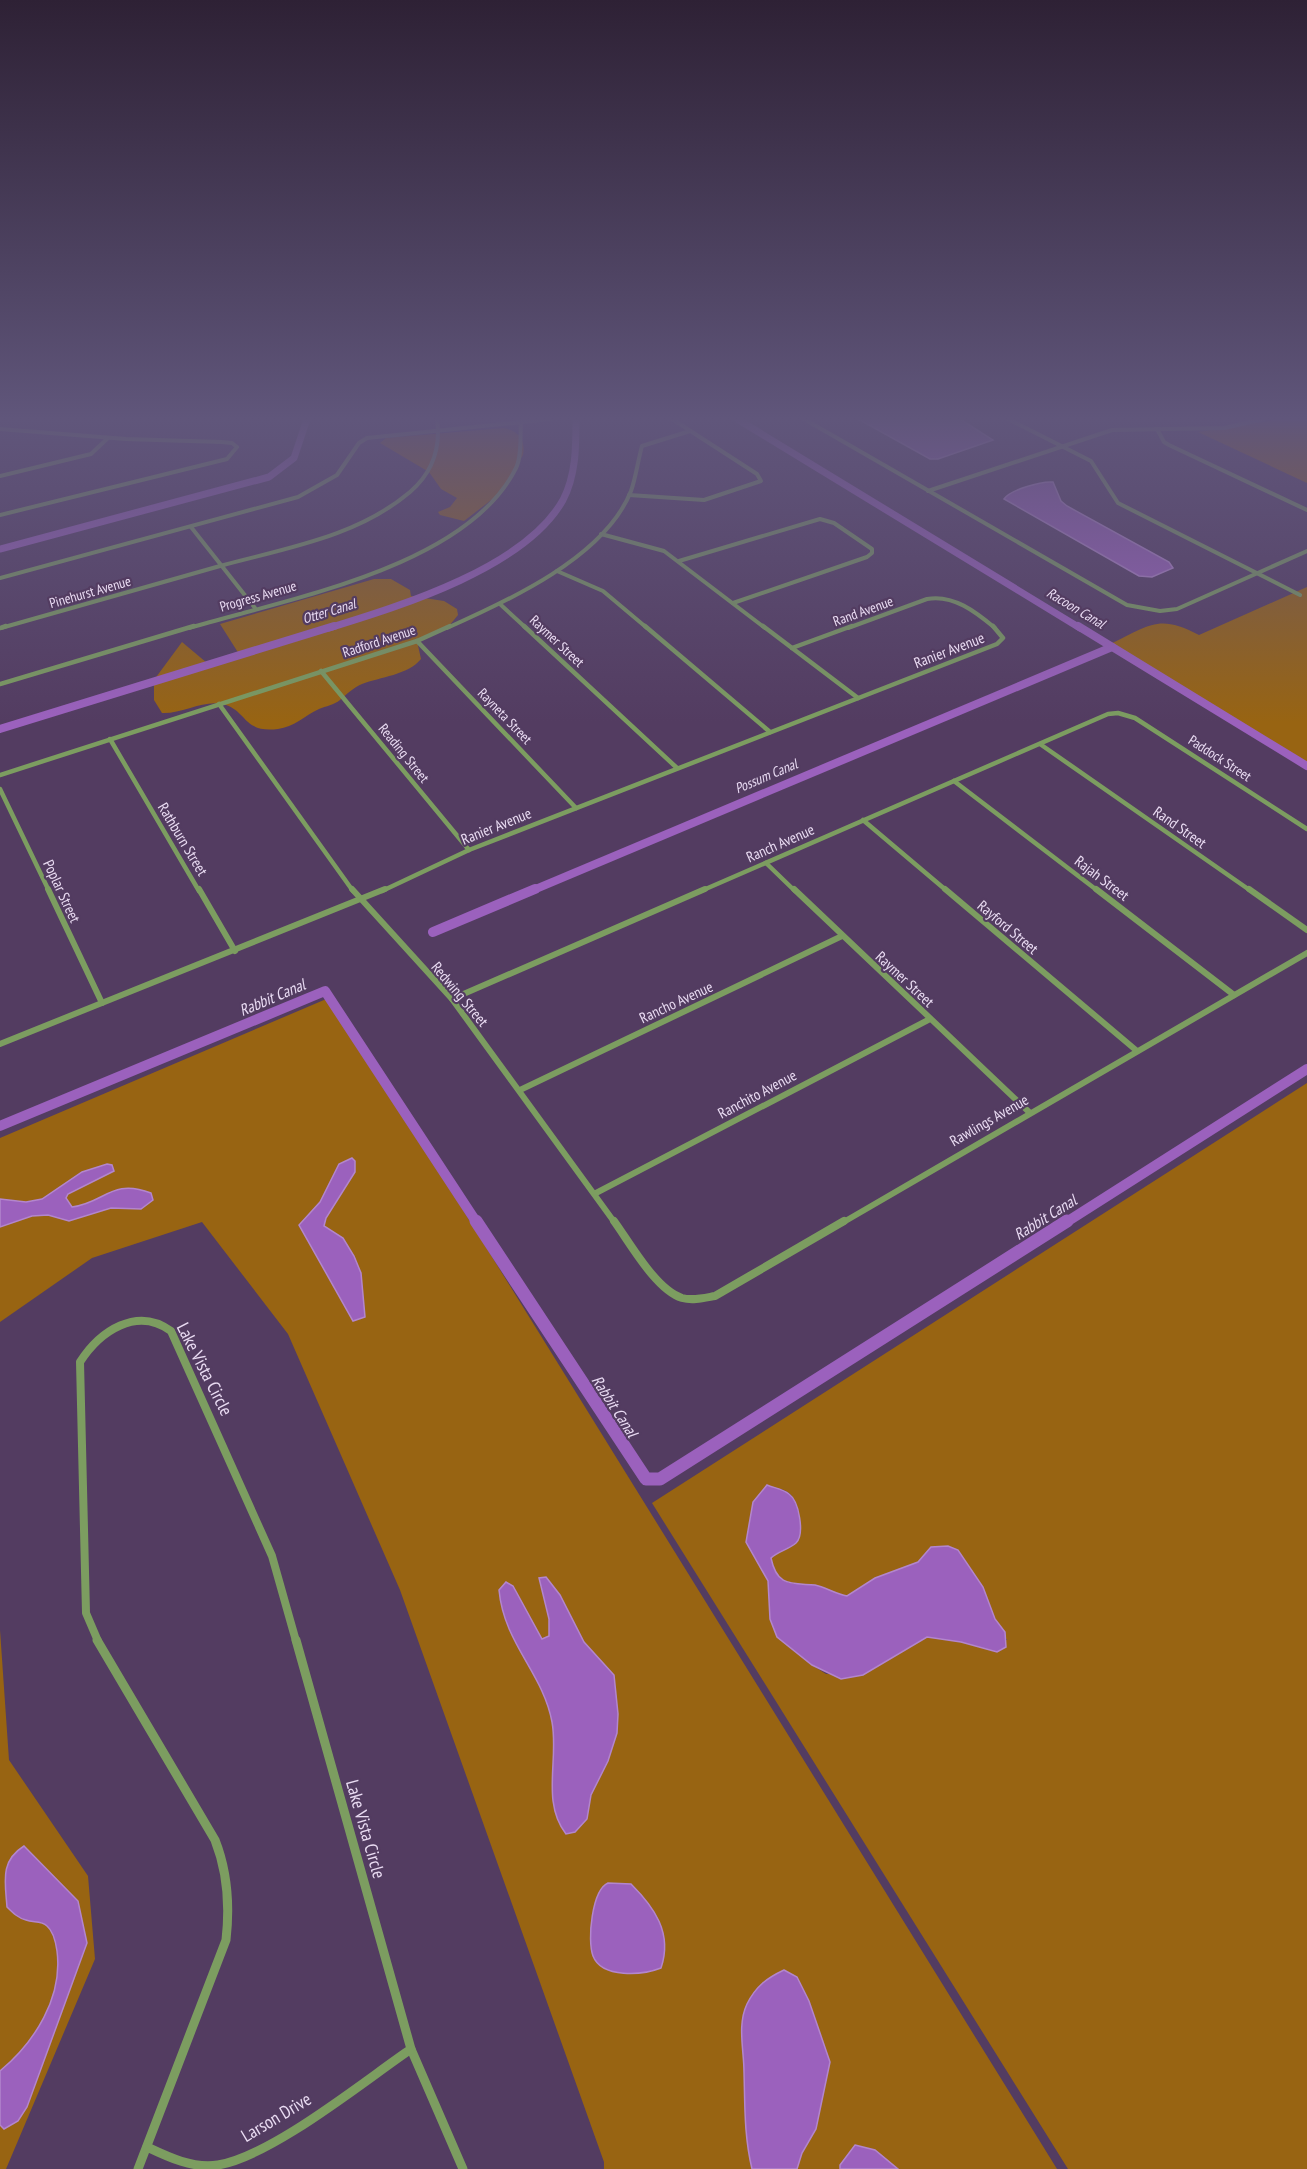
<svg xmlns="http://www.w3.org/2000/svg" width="1307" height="2169" font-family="'PT Sans Narrow',sans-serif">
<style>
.green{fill:#986412;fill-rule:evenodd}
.water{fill:#9b61bd;stroke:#b386cd;stroke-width:1.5}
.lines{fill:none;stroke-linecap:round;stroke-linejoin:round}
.canal-far3{stroke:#9b61bd;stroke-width:7}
.canal-far2{stroke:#9b61bd;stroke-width:8}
.canal-far1{stroke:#9b61bd;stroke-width:10}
.canal{stroke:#9b61bd;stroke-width:13}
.minor-far4{stroke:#7c9d60;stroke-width:4}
.minor-far3{stroke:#7c9d60;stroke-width:4.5}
.minor-far2{stroke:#7c9d60;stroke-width:6}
.minor-far1{stroke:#7c9d60;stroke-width:8}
.minor{stroke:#7c9d60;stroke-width:9}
.labels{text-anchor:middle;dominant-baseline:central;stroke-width:4.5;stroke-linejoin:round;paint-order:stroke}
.far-street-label{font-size:14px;fill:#eadcf3;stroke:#533c61}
.far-water-label{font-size:14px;font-style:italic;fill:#e9dbf3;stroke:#533c61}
.street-label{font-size:15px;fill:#eadcf3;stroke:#533c61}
.water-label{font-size:16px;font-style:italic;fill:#e9dbf3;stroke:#533c61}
.near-street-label{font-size:18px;fill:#eadcf3;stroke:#533c61}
</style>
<rect width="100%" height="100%" fill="#533c61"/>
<g class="green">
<polygon points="1281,419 1307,419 1307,483 1198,432"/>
<path d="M504,428C518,431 526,440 523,455L499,494L464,521L440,515L438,512L450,507L457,498L441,489L429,472L380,443L386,438Z"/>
<path d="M374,579H391L410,590L411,596L444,601L457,609L458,615L449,626L417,641L421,659C408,675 380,677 362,684C353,688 347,694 340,700C334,705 326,706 319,709C304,716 294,727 278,729C244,733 248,713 226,705C206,698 183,714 162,713L154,700V680L182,642L207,663L239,654L220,624Z"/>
<path d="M1307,587V766L1110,644C1149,626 1158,613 1199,635Z"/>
<polygon points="331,997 1057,2169 604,2169 604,2162 400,1590 288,1334 202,1222 92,1258 0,1322 0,1138"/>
<path d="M1307,1083V2169H1068L652,1503ZM770,1487C776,1488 784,1489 789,1493C799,1501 805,1534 796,1543C789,1550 778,1551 771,1558C777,1587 791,1583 815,1586C825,1587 836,1594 847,1596L875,1578L919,1562L931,1547L958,1550L983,1587L995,1620L1007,1640L961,1642L927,1637L863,1675L826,1674L812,1665L791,1649L770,1619Z"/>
<polygon points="0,1630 9,1760 88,1876 95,1959 6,2169 0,2169"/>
</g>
<g class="water">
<polygon points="858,419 960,419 993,440 938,459 930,459"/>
<path d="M1053,482L1061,501L1067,506L1169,562L1173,568L1152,577L1139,576L1004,499C1010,490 1041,481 1053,482Z"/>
<polygon points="352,1158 355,1161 355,1172 326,1218 324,1226 343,1238 354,1256 361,1273 365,1317 353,1321 299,1225 320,1202 339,1164"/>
<path d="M107,1164L112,1165L114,1171L68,1194L66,1198L72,1207C105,1203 111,1178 151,1193L153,1200L141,1209L111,1208L69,1221L48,1215L32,1216L0,1227V1199L26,1202L42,1199L82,1172Z"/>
<path d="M767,1485C774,1488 783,1489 789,1494C799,1501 805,1534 796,1543C788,1550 778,1551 771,1558C777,1587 791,1583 815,1585C825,1587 836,1594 847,1596L875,1578L918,1562L931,1547L948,1546L958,1550L983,1587L995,1619L1005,1632L1006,1647L997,1652L961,1642L927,1637L863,1675L841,1679L812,1665L777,1637L770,1619L768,1581L746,1542L753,1502Z"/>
<path d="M546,1577L560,1595L584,1642L614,1675L618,1714L617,1733L608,1761L591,1795L587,1819L575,1832L566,1834C541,1802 559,1759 552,1722C543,1673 504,1644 499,1590L506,1582L513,1586L542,1639L549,1636V1619L539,1578Z"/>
<path d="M24,1846L78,1901L87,1943L27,2107L18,2121L4,2129L0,2125V2071C35,2042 63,1997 57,1951C56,1944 53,1931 47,1926C41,1920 33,1923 26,1920C18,1918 13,1913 7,1907C5,1881 0,1861 24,1846Z"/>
<path d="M608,1883L631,1884C654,1907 673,1933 661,1968C643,1975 602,1979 593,1956C587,1940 592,1890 608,1883Z"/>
<path d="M784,1970L797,1977L809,2001L830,2062L816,2129L802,2153L797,2169H752C744,2135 745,2106 744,2072C744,2050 737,2025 747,2004C756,1986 767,1978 784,1970Z"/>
<polygon points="855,2145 875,2150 898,2169 840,2169 840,2165"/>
</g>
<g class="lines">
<g class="canal-far3">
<polyline points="737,419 1080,628"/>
<polyline points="0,549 269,477 294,458 307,419"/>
<path d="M329,628C400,606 525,568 563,500C576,475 576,447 576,419"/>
</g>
<g class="canal-far2">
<polyline points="1078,626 1307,766"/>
<polyline points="0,729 334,626"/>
<polyline points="531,891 1112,647"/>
</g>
<g class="canal-far1">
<polyline points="433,932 535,889"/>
<polyline points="0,1126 325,991 477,1223"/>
<polyline points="1065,1223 1307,1069"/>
</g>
<polyline class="canal" points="476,1221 646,1479 660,1479 1067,1221"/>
<g class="minor-far4">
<polyline points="804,419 1127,605 1160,611 1177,609 1307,551"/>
<polyline points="1008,419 1091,461 1118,503 1300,595"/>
<polyline points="0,429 126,439 222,442 232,443 237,447 227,459 0,515"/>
<polyline points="1157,429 1164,442 1169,445 1307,510"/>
<polyline points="0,476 91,454 108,438"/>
<polyline points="928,491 1112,430 1224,428 1264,419"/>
<polyline points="629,495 704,500 761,481 757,474 672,419"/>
<polyline points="191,527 255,608"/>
<polyline points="601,534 664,551 765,628"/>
<polyline points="679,561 820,519 834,523 872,549 872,553 867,557 733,603"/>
<polyline points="557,571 603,591 647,628"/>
<polyline points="0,578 298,497 337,475 359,443 367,438 551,419"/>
<polyline points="501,605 526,628"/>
<path d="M1,628C74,608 147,586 220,566C286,548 357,537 410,492C432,473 441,448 437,419"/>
<path d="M189,628C287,599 467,567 516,468C522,456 520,436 521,423"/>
<path d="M447,628C508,601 605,557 631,491C636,477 638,460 642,446L690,431"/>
<path d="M848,628L927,599C953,594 976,612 995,628"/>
</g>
<g class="minor-far3">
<polyline points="524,626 677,768"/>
<polyline points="645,626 770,732"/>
<polyline points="763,626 858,698"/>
<polyline points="0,628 6,626"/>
<polyline points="417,641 576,808"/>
<polyline points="792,648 852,626"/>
<polyline points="321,671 469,850"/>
<polyline points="0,684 194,626"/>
<polyline points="219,704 353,891"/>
<polyline points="110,739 199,891"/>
<polyline points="1040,744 1251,891"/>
<polyline points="0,775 417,641 450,626"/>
<polyline points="954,781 1098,891"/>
<polyline points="0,789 49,891"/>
<polyline points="863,820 947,891"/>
<polyline points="766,863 795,891"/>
<polyline points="382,891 469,850 997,644 1003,638 993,626"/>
<polyline points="701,891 1108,714 1118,713 1135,718 1307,829"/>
</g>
<g class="minor-far2">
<polyline points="48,889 102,1003"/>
<polyline points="199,889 235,951"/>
<polyline points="352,889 452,999 615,1223"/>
<polyline points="794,889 1029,1112"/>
<polyline points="945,889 1137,1051"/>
<polyline points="1096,889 1234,995"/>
<polyline points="1249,889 1307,930"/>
<polyline points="452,999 705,889"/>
<polyline points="0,1044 385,889"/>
<polyline points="520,1090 842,936"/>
<polyline points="596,1193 930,1019"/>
<polyline points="842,1223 1307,953"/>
</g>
<g class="minor-far1">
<path d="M614,1221C630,1243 656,1290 682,1298C693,1301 704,1298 715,1296L844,1221"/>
<path d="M98,1641L86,1613L80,1362C100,1331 137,1306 171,1331L272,1556L296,1641"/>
</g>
<g class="minor">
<path d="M97,1640L215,1840C228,1873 230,1905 226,1940L138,2169"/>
<polyline points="296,1640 411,2049 463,2169"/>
<path d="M147,2147C168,2157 193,2169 218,2165C272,2156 364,2081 411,2049"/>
</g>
</g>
<linearGradient id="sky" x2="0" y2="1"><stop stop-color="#2e2135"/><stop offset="0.58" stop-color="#60567b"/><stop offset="1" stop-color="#60567b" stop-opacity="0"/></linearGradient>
<rect width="1307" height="722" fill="url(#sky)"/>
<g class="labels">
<g class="far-street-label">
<text transform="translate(90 592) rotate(-16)">Pinehurst Avenue</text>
<text transform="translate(258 596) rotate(-16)">Progress Avenue</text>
<text transform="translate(863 611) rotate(-20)">Rand Avenue</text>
<text transform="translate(379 641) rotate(-18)">Radford Avenue</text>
<text transform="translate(557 641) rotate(43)">Raymer Street</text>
<text transform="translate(505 716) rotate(46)">Rayneta Street</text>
<text transform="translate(404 753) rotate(51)">Reading Street</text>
<text transform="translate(1220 758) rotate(33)">Paddock Street</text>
</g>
<g class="far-water-label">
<text transform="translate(1076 608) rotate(31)">Racoon Canal</text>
<text transform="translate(329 611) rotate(-17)">Otter Canal</text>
<text transform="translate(766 776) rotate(-23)">Possum Canal</text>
</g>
<g class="street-label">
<text transform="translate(949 650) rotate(-21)">Ranier Avenue</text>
<text transform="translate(496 826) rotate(-22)">Ranier Avenue</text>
<text transform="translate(1180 827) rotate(35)">Rand Street</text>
<text transform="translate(183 839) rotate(59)">Rathburn Street</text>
<text transform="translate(780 843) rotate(-24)">Ranch Avenue</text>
<text transform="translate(1102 878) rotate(37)">Rajah Street</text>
<text transform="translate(62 891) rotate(65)">Poplar Street</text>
<text transform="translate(1008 927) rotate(40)">Rayford Street</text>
<text transform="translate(905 979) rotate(43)">Raymer Street</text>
<text transform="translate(460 994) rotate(50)">Redwing Street</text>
<text transform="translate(676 1002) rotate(-25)">Rancho Avenue</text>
<text transform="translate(757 1094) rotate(-28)">Ranchito Avenue</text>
<text transform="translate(989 1120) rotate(-30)">Rawlings Avenue</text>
</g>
<g class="water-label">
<text transform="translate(272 997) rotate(-23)">Rabbit Canal</text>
<text transform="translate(1045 1217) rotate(-32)">Rabbit Canal</text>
<text transform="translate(615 1406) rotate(57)">Rabbit Canal</text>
</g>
<g class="near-street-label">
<text transform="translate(205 1369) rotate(63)">Lake Vista Circle</text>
<text transform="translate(366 1829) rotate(74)">Lake Vista Circle</text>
<text transform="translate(276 2117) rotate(-31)">Larson Drive</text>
</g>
</g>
</svg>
